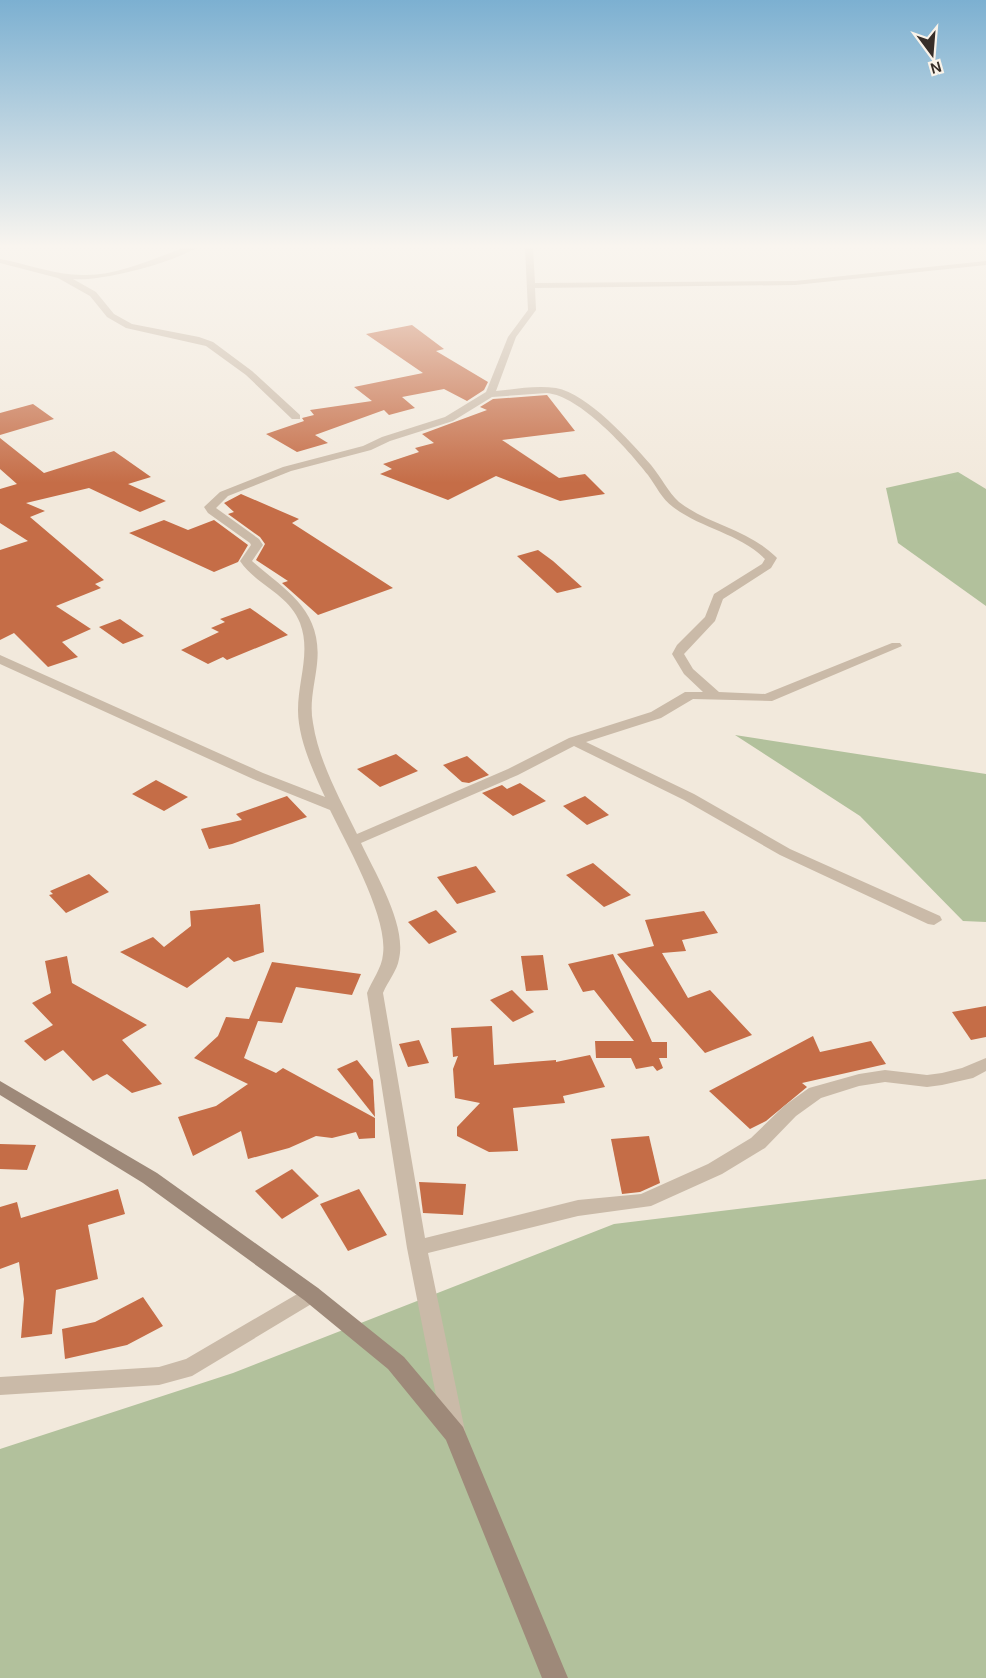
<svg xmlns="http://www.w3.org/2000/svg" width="986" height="1678" font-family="Karla,sans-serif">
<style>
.green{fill:#b2c19c}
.building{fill:#c56d47}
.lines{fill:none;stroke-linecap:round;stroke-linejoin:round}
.street{fill:#cabaa8;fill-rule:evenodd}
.secondary{fill:#9e8979;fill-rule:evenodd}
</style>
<rect width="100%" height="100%" fill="#f2e9dc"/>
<g class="green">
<polygon points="958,472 986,489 986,606 898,543 886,488"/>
<polygon points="735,735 986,774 986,922 963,921 860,816"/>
<polygon points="986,1179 986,1678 0,1678 0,1449 233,1373 614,1224"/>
</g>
<g class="building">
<polygon points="412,325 444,349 436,351 488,382 484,390 467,401 444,389 402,397 415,408 389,415 384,410 315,435 328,443 297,452 266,434 304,421 302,418 314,415 310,410 372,401 354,387 423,373 366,334"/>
<polygon points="547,395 575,431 502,440 559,478 585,474 605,494 560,501 496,476 448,500 380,474 392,469 383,464 419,452 415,448 434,443 422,434 487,410 480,407 493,399"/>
<polygon points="33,404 54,419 0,435 0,413"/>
<polygon points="0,438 44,473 114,451 151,477 128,484 166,501 140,512 89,488 26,503 45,511 30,517 104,580 95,584 101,588 56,606 91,629 62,642 78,657 48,667 14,633 0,640 0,550 28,541 0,523 0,489 17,484 0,469"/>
<polygon points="241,494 299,519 292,523 393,588 318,615 282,583 288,581 256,560 265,544 260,537 228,514 234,512 224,503"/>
<polygon points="164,520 188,530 214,520 248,545 238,562 214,572 129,533"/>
<polygon points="538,550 553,561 582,587 557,593 517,556"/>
<polygon points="250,608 288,635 227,660 223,657 208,664 181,650 219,632 211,628 225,622 220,619"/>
<polygon points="120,619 144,636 123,644 99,627"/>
<polygon points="396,754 418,771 380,787 357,769"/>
<polygon points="467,756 489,775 469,783 462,782 443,765"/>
<polygon points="156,780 188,797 164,811 132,794"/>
<polygon points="520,783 546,801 513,816 482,793 502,785 507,789"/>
<polygon points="287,796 307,817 232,844 209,849 201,829 242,820 236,814"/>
<polygon points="585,796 609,815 587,825 563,806"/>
<polygon points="593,863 631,895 604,907 566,875"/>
<polygon points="476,866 496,892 457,904 437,877"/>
<polygon points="89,874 109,892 66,913 49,895 53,894 50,891"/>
<polygon points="260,904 264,952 234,962 228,957 187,988 120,952 153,937 164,947 191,926 190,911"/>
<polygon points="436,910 457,932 429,944 408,922"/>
<polygon points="704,911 718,933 682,940 686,951 662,953 688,998 710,990 752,1035 705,1053 617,954 654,946 645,920"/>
<polygon points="613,954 652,1042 667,1042 667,1058 659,1058 663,1068 657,1071 653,1066 636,1069 631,1058 596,1058 595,1041 634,1041 594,990 583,992 568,964"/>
<polygon points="543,955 548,990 526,991 521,956"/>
<polygon points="67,956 72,983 147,1025 122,1040 162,1084 132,1093 107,1074 93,1081 63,1050 45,1061 24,1041 53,1025 32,1003 51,993 45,961"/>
<polygon points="272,962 361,974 352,995 296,987 282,1023 258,1021 244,1058 276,1073 283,1068 375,1118 375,1138 359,1139 356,1132 332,1138 316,1136 289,1148 248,1159 241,1131 193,1156 178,1117 216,1106 248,1084 194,1058 218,1036 226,1017 249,1019"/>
<polygon points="512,990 534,1012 513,1022 490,1000"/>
<polygon points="986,1006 986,1037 971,1040 952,1012"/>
<polygon points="492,1026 494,1065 556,1060 556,1062 590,1055 605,1087 563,1096 565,1103 513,1108 518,1151 489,1152 457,1136 457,1127 480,1103 455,1098 453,1069 458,1056 453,1057 451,1028"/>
<polygon points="813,1036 820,1052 871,1041 886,1064 802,1083 807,1087 766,1121 750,1129 709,1091"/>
<polygon points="419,1040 429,1063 408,1067 399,1044"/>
<polygon points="357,1060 373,1080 375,1117 337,1069"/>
<polygon points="649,1136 660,1183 640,1192 622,1194 611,1139"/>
<polygon points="0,1144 36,1145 27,1170 0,1169"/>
<polygon points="292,1169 319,1196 282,1219 255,1191"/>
<polygon points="419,1182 466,1184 463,1215 423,1213"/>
<polygon points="118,1189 125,1214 88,1225 98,1279 56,1290 52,1334 21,1338 24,1299 19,1262 0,1269 0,1207 17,1202 21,1218"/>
<polygon points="359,1189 387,1235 348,1251 320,1204"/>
<polygon points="143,1297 163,1326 127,1345 65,1359 62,1329 95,1322"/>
</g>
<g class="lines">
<g class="street">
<path d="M183,248H196C171,263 101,282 73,279L96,292L114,314L132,324L199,337L213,342L252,371L300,415V419H292L246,375L206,346L126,328L107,317L90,296L58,278L0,263V259C28,264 57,276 86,275C118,275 153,259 183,248Z"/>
<path d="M525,248H533L535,283L795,281L986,261V265L795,285L535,288L536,310L516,337L496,391C516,389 536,385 556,388C588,394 630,441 651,465C661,477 668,492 679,502C709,525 747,529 775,556L777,558L771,568L723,599L715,621L684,654L693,669L719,692L765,694L892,643H900L902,646L772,701L693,699L661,718L586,742L694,794L790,849L940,916L942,920L934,925L928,924L780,855L684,800L574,746L518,775L361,843C375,873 407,925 399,959C397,971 388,981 383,993L425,1238L578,1200L641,1194L708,1164L751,1138L784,1106L809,1088L859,1074L885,1070L927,1075L942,1073L962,1068L986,1058V1071L973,1078L942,1085L927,1087L885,1082L859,1086L821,1098L796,1116L765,1148L722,1174L651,1206L578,1216L428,1253L465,1431L462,1438L454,1441L446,1438L443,1431L407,1248L367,993C372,980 382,968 383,954C388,917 347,845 330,810L253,779L0,664V655L263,773L325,797C313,771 298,739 298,710C298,680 311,652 300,623C289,594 256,585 240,561L251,545L250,543L208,513L204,507L220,492L283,467L363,446L382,437L445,417L486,392L508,337L528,310ZM547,393C580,396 628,449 648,475C656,486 662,499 673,507C702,529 739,533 765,559L762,564L714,594L705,617L677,645L672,654L684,674L703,692H685L651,712L569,738L508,769L357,834C340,799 319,762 313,723C309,703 315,683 317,664C323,610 286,591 252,561L263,545L259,539L216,508L228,496L291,471L371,450L390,441L453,421L492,397Z"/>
<polygon points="311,1286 318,1288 321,1294 318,1300 192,1376 159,1385 0,1395 0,1377 159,1367 186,1359"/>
</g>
<polygon class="secondary" points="0,1081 157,1173 318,1288 404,1357 463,1427 568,1678 542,1678 446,1440 388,1369 304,1300 143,1183 0,1095"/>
</g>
<linearGradient id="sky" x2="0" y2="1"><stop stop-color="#7cb0d1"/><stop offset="0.51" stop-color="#f9f5ef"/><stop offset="1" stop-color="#f9f5ef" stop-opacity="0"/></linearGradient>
<rect width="986" height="483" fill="url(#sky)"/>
<g transform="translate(932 54) rotate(164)" stroke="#faf3e9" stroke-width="4.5" paint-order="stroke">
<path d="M0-4.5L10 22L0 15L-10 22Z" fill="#372e28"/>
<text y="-9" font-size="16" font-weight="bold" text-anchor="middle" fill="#372e28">N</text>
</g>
</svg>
